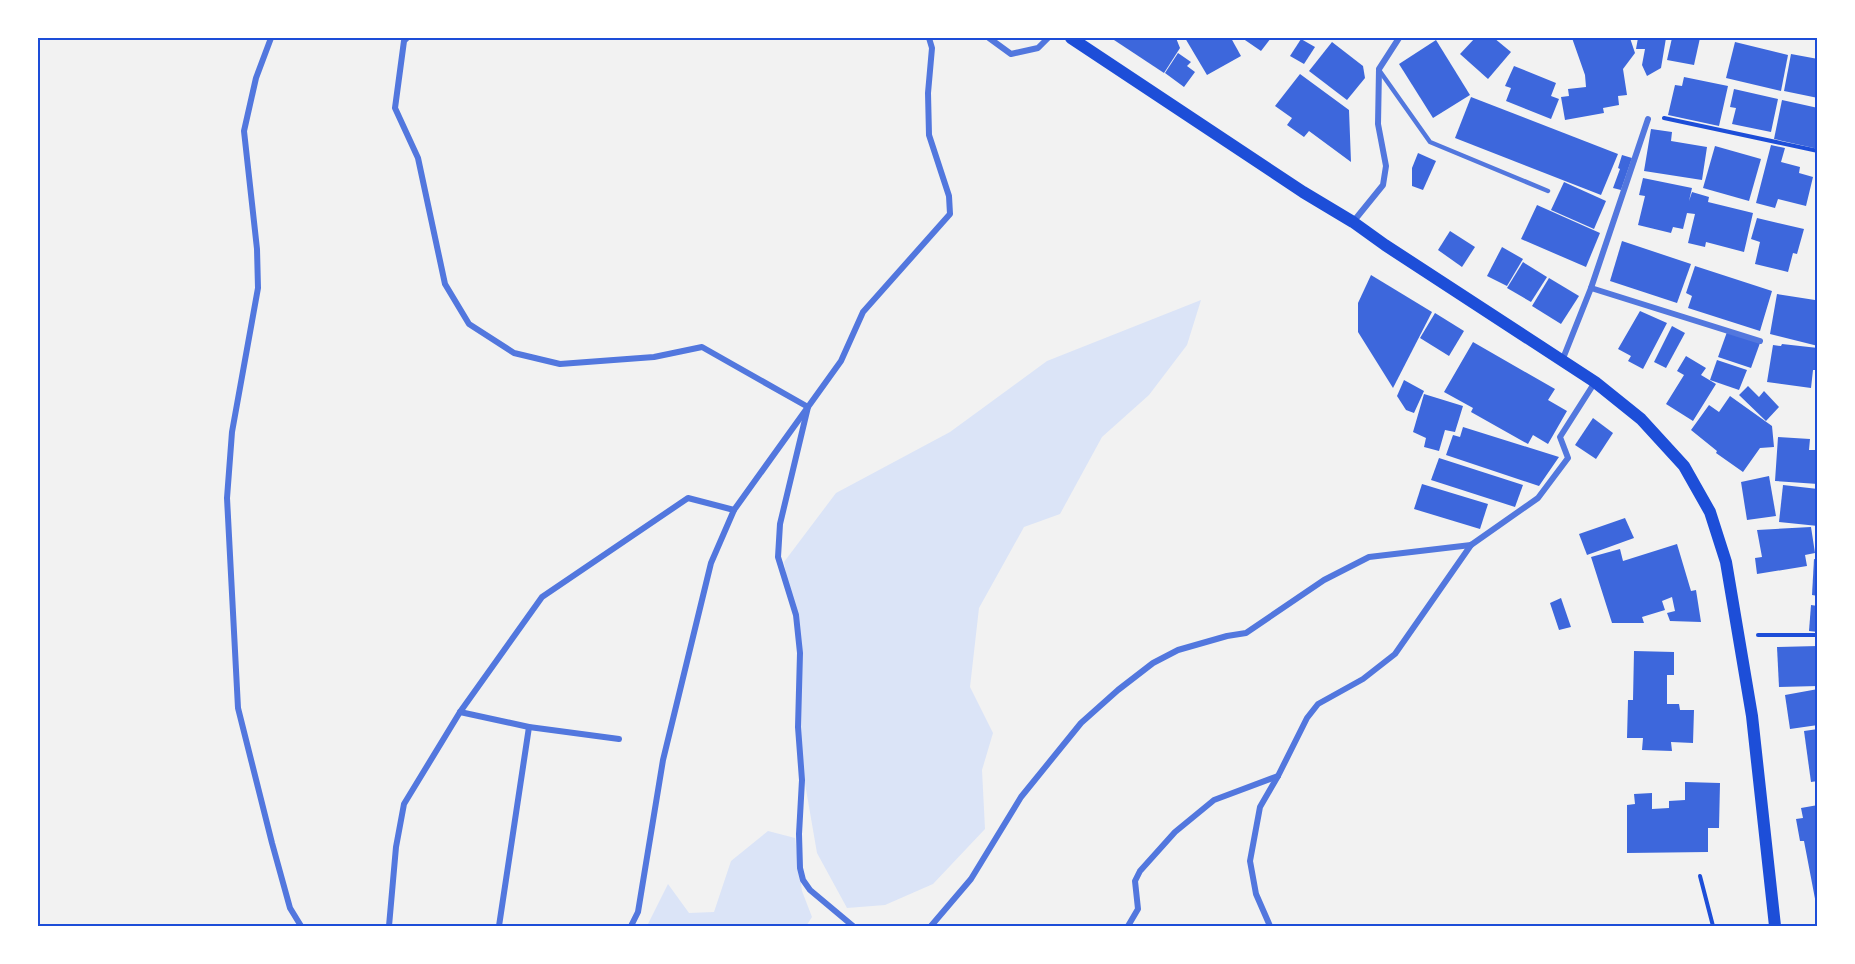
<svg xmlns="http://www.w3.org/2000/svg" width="1855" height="964" font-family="Raleway,sans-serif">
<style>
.green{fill:#dbe4f7}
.building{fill:#3d67dc}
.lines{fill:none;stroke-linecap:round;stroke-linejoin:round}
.path{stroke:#1d4ed8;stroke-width:4}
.service{stroke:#5277de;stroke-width:4.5}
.minor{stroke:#5277de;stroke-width:6}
.secondary{stroke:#1d4ed8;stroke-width:12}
.neatline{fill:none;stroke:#1d4ed8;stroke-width:2}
</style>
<rect width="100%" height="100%" fill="#f2f2f2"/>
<g class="green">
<polygon points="1201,300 1187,345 1149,395 1102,437 1060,514 1024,527 979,608 970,687 993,733 982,770 985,829 933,884 885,905 847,908 817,853 798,743 801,658 784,562 836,493 950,432 1047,361"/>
<polygon points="768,831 795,838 802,891 812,917 806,926 647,926 668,884 689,913 714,912 731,861"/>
</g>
<g class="building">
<polygon points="1111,38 1176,38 1180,48 1164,73"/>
<polygon points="1185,38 1231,38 1241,56 1207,75"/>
<polygon points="1242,38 1271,38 1261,51"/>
<polygon points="1475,38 1494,38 1511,52 1488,79 1460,54"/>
<polygon points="1572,38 1630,38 1635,53 1623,69 1627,95 1618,96 1619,105 1603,108 1604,113 1565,120 1561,97 1569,96 1568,89 1586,87 1585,75"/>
<polygon points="1638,38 1666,38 1661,68 1647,76 1642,65 1645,49 1636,49"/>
<polygon points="1672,38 1700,38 1694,65 1667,60"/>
<polygon points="1301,39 1315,47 1304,64 1290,56"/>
<polygon points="1436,40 1470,95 1433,118 1399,64"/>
<polygon points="1332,42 1363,66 1365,78 1347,100 1309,71"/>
<polygon points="1735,42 1788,55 1781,91 1726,78"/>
<polygon points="1178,53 1191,62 1187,66 1195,72 1184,87 1165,73"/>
<polygon points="1791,54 1818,59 1818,98 1784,91"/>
<polygon points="1514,66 1556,83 1551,96 1559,99 1551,119 1506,101 1511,88 1505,86"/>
<polygon points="1300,74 1349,110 1351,162 1309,131 1304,137 1287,125 1292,118 1275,106"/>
<polygon points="1684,77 1728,86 1719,126 1668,115 1675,85 1682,86"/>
<polygon points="1734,89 1778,99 1771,132 1732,124 1736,108 1730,107"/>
<polygon points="1471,97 1618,154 1601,195 1455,138"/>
<polygon points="1782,100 1818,108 1818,149 1774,139"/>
<polygon points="1651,129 1672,132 1671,141 1707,147 1702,180 1644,171"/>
<polygon points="1771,145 1785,148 1781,162 1800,167 1799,173 1813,177 1806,206 1778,199 1775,208 1756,203"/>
<polygon points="1715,146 1761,159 1749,201 1703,188"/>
<polygon points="1418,153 1436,161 1423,190 1412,186 1412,168"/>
<polygon points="1622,155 1632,158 1621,190 1613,188 1620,169 1618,168"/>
<polygon points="1643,178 1692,188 1689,201 1692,192 1709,197 1708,202 1753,213 1744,252 1706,242 1705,247 1688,243 1695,214 1687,213 1683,229 1673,227 1671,233 1638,225 1645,196 1639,195"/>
<polygon points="1564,182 1606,201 1594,229 1551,210"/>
<polygon points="1537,205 1600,233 1586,267 1521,239"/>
<polygon points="1757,218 1804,229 1797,254 1793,253 1788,272 1755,264 1760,242 1751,239"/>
<polygon points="1450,231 1475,247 1462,267 1438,250"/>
<polygon points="1622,241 1691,264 1677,303 1610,281"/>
<polygon points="1502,247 1523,259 1507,286 1487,276"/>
<polygon points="1523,262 1547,277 1531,302 1507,288"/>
<polygon points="1695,266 1772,291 1760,331 1688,308 1692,296 1686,293"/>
<polygon points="1371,275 1432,312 1393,388 1358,332 1358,303"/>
<polygon points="1549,278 1579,296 1561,324 1532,306"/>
<polygon points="1816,289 1818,289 1818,346 1770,334 1777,294 1815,300"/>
<polygon points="1640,311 1667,323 1643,369 1628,361 1631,356 1618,349"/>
<polygon points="1435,313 1464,331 1449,356 1420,338"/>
<polygon points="1672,326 1685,333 1666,368 1654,362"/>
<polygon points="1727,332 1760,343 1751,368 1718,357"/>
<polygon points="1473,342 1555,389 1548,400 1567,411 1548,444 1533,435 1528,444 1471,412 1473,408 1444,392"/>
<polygon points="1782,344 1818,348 1818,370 1813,370 1811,388 1767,382 1773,345 1781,346"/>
<polygon points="1686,356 1706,368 1701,375 1716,384 1693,421 1666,404 1684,375 1677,371"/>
<polygon points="1717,360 1747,370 1739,390 1710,380"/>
<polygon points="1404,380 1424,391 1414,413 1406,410 1397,396"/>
<polygon points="1748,386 1759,397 1764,391 1779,407 1766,421 1739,395"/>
<polygon points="1424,394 1463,406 1455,432 1445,430 1439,451 1424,447 1426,438 1413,432"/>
<polygon points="1730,396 1772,426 1774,447 1760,448 1743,472 1716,453 1717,451 1691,430 1709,405 1719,412"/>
<polygon points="1593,418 1613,433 1596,459 1575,445"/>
<polygon points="1463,427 1559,457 1539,486 1446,455 1453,435 1460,437"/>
<polygon points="1778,437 1810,439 1809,450 1818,450 1818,484 1775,481"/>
<polygon points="1439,458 1523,485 1515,507 1431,480"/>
<polygon points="1769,476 1776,516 1747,520 1741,482"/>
<polygon points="1422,484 1488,504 1480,529 1414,509"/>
<polygon points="1783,485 1818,489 1818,526 1779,522"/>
<polygon points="1625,518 1634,538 1587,555 1579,534"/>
<polygon points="1811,527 1815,553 1805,555 1807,566 1757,574 1755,558 1762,557 1757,530"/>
<polygon points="1677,544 1691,591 1696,590 1701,622 1670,621 1667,613 1675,611 1672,597 1662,601 1665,610 1642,617 1644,623 1612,623 1591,557 1620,549 1623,561"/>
<polygon points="1814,559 1818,560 1818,596 1812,595"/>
<polygon points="1561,598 1571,627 1559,630 1550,603"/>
<polygon points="1811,605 1818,606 1818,632 1809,631"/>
<polygon points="1818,646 1818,686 1779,687 1777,647"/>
<polygon points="1634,651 1674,652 1674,675 1667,675 1667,704 1679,704 1680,710 1694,710 1693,743 1671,742 1672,751 1642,750 1643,738 1627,738 1628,700 1633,700"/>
<polygon points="1818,689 1818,725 1790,729 1785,695"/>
<polygon points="1818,729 1818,781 1811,782 1804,731"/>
<polygon points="1685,782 1720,783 1719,828 1708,828 1708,852 1627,853 1627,805 1635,804 1634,794 1652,793 1652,809 1669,808 1669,801 1685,800"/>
<polygon points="1818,805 1818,904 1816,904 1804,841 1800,841 1796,819 1803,818 1801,808"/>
</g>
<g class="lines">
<g class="path">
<polyline points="1664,118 1818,151"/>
<polyline points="1758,635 1818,635"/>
<polyline points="1700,876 1713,926"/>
</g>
<polyline class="service" points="1379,70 1430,142 1548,191"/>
<g class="minor">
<polyline points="271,38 256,78 244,131 257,249 258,288 232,432 227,498 238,708 272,843 290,908 301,926"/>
<polyline points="407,38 404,41 395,108 418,158 445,284 469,324 514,353 560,364 654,357 702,347 808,407 780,524 778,557 796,615 800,653 798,727 802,780 799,834 800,868 803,880 810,890 853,926"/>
<polyline points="989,38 1011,54 1038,48 1048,38"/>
<polyline points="1353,222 1383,185 1386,166 1378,124 1379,69 1399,38"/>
<polyline points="1591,288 1760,341"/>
<polyline points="1562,361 1591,288 1648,119"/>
<polyline points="460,712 529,727 619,739"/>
<polyline points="389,926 396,847 404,804 460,712 542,597 688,498 734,510"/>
<polyline points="499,926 529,727"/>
<polyline points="631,926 638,912 663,760 711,563 734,510 841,361 863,312 950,214 949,196 929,135 928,93 932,48 929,38"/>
<polyline points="931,926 971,879 1021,797 1081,723 1118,690 1153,663 1178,650 1227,636 1246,633 1324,580 1369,557 1471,545 1538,498 1568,458 1560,437 1595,382"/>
<polyline points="1128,926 1138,909 1135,881 1140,871 1175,832 1214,800 1278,776"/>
<polyline points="1270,926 1256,894 1250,861 1260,807 1278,776 1307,718 1318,704 1363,679 1395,654 1471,545"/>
</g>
<polyline class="secondary" points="1071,38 1303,192 1353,222 1385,245 1595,382 1641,419 1684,466 1710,512 1726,562 1752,716 1775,926"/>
</g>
<rect width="1855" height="964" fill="none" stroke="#ffffff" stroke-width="78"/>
<rect x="39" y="39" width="1777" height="886" class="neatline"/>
</svg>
